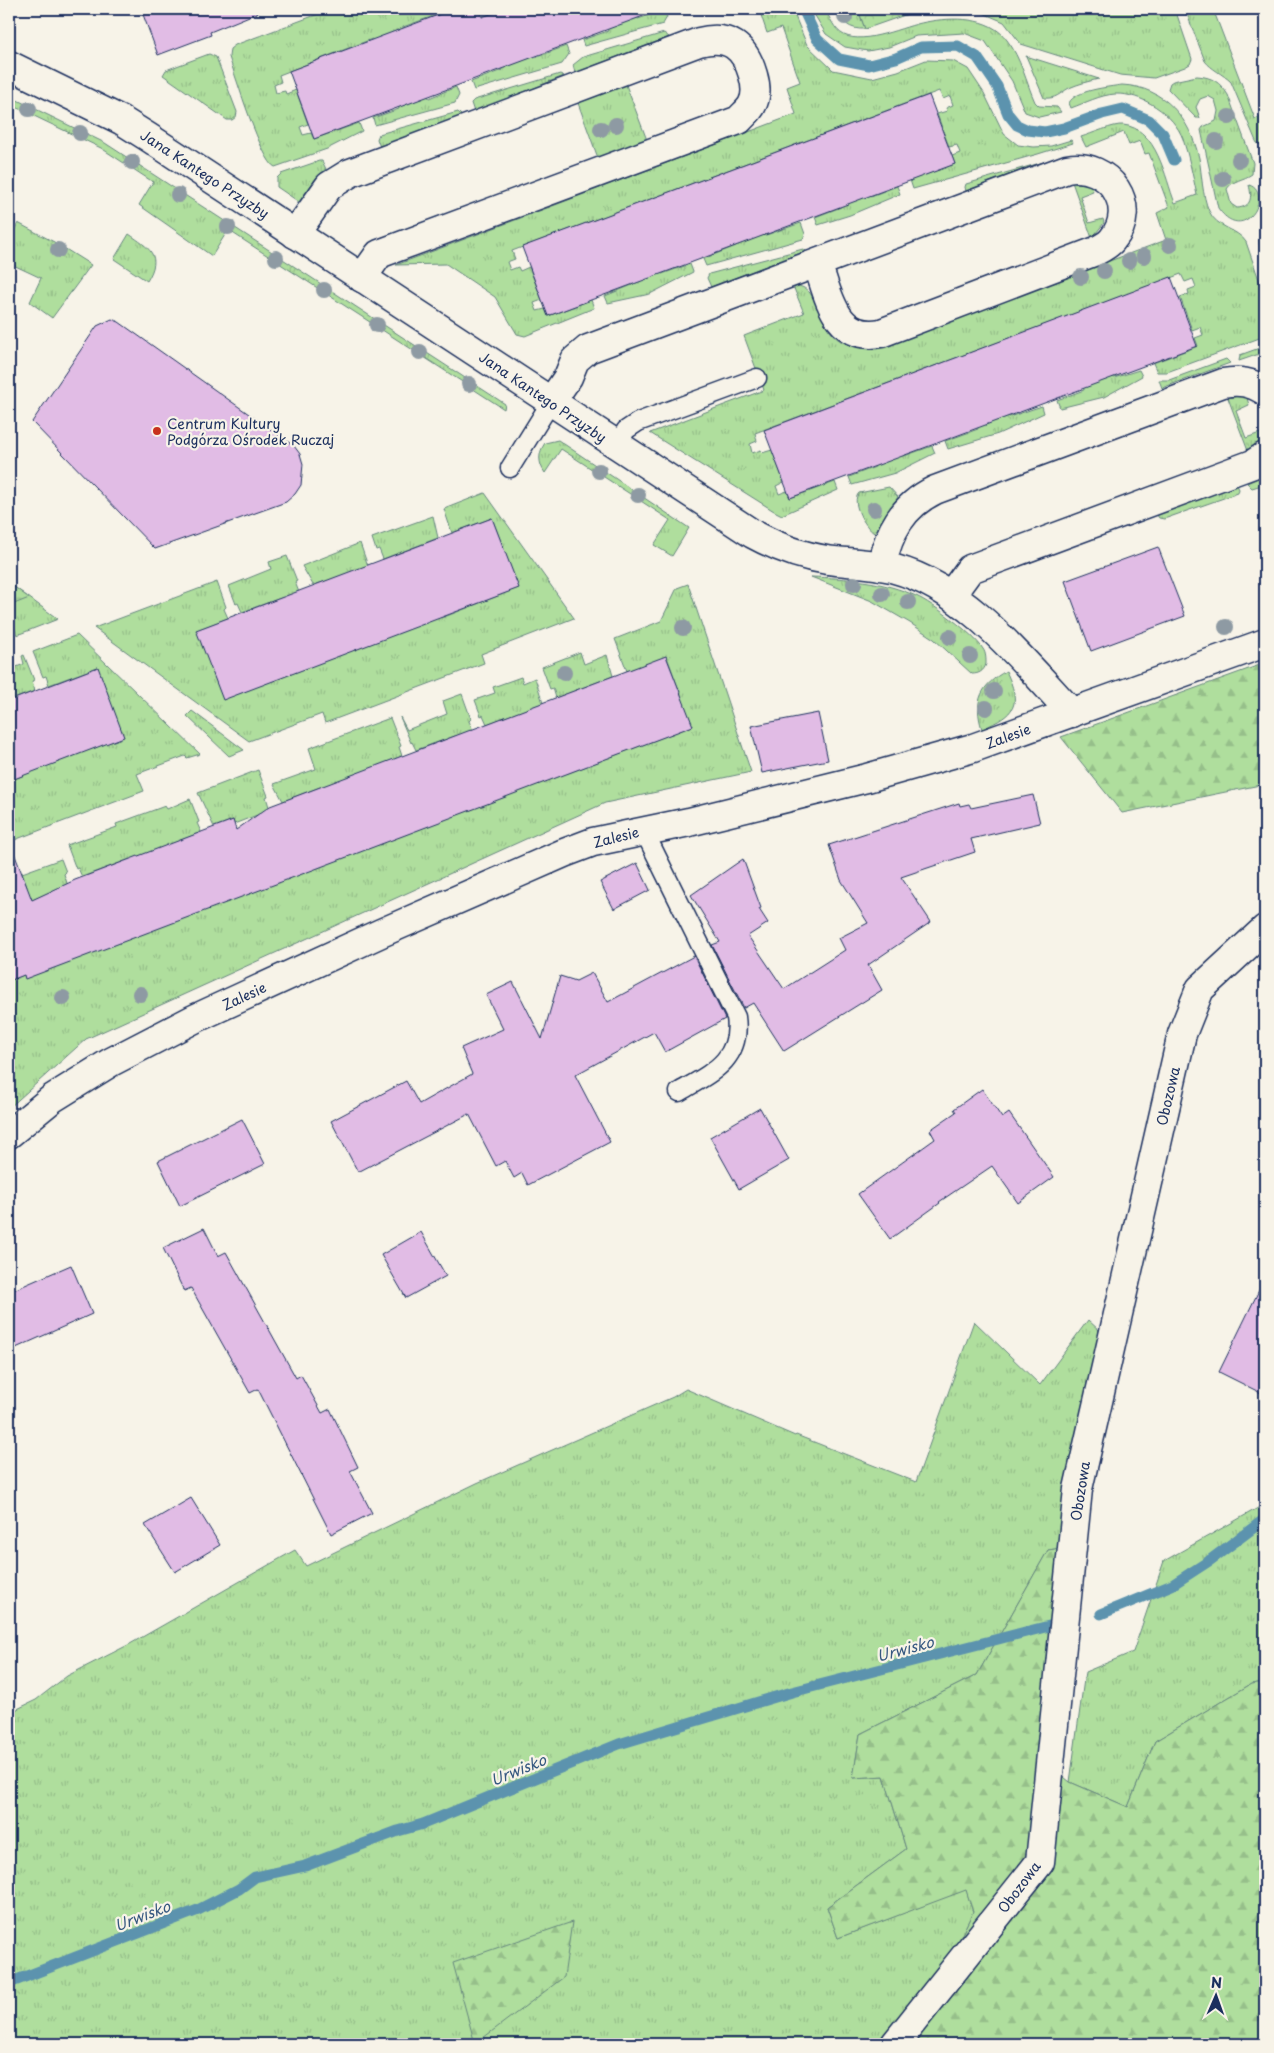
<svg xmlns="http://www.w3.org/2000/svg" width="1274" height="2053" font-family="'Playpen Sans',sans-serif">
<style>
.grass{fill:url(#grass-tufts);stroke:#65867e}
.forest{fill:url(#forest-firs);stroke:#65867e}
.park{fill:url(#park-crowns);stroke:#65867e}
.garden{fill:url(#garden-furrows);stroke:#65867e}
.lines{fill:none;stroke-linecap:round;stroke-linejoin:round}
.stream{stroke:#5c93ae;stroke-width:11}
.building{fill:#e1bce5;stroke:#1b2f5e}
.lane-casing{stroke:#1b2f5e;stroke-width:21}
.street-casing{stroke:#1b2f5e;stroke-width:31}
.lane{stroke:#f7f3e8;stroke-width:18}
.street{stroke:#f7f3e8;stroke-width:28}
.tree{fill:#8e9aa3}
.poi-dot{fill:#c8321e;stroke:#f7f3e8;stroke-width:2}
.labels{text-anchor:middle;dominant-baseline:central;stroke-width:4.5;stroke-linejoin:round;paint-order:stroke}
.street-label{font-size:14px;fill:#1b2f5e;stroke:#f7f3e8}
.poi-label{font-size:14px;fill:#1b2f5e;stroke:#f7f3e8;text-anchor:start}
.water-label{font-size:15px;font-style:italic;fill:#365880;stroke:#f7f3e8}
</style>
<defs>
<pattern id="grass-tufts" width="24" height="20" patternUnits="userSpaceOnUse" patternTransform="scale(1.25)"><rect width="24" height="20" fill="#afde9d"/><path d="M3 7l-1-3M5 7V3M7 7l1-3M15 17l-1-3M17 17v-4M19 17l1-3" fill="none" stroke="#96bf8a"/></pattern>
<pattern id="forest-firs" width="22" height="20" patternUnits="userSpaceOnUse" patternTransform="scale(1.25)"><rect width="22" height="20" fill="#afde9d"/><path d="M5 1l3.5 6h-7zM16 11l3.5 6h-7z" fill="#96bf8a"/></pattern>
<pattern id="park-crowns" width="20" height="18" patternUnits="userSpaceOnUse" patternTransform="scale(1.25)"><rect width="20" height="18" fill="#afde9d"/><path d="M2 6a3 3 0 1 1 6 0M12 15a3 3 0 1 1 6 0" fill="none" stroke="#96bf8a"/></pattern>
<pattern id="garden-furrows" width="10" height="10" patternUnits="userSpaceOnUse" patternTransform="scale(1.25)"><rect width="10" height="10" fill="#afde9d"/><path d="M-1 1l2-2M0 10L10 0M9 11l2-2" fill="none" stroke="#96bf8a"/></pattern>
</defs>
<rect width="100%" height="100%" fill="#f7f3e8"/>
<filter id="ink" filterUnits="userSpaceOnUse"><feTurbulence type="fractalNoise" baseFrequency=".02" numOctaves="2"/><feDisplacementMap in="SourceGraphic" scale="10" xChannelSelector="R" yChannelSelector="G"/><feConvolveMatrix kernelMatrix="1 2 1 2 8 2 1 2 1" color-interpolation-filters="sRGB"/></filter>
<g filter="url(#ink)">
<g class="grass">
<path d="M320,9H453L403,27L406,36L376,48L372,39L279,75L281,82L274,85L276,93L285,91L286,94L296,90L308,124L300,127L303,135L311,133L314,139L359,123L362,131L327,149L275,167C262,162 235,75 229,57L230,49L235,45L321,13Z"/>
<polygon points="615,9 634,9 638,19 664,10 667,17 663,24 584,46 582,40 608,31 603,13"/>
<polygon points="759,9 792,9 807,45 833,70 872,78 898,71 926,60 953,61 968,69 984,93 1004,134 1018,145 1034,147 1051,146 1071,140 1073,143 1038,154 913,189 910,180 955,164 952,156 960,153 957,145 949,147 937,114 947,111 946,108 953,105 950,96 943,99 939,91 512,251 515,259 507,262 510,270 518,267 520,271 529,267 542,300 534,303 537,311 545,309 548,316 591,300 594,308 525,336 517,334 495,297 446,264 396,265 796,114 787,87 800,82 781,28 767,33"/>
<path d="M811,9H824C831,18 833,29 844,35C866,45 903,26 926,22C952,17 990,16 1007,40C1021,58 1026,82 1035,102L1039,106L1057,107L1061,112L1039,117L1025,112L1012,81L985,41L964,33L916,36L889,47L868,51L845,47L826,34Z"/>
<path d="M835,9H858L865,29C849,30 842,22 835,9Z"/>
<polygon points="989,9 1175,9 1192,59 1190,64 1185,67 1154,78 1120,75 1021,44 1004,22 983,13"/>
<path d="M1185,9H1213L1255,119L1265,115V146L1257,143L1255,139L1231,82C1223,74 1211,69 1205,61Z"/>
<polygon points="664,33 669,37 575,73 573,65 583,57"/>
<polygon points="527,41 534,58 566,46 569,54 562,64 474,90 471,82 502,70 497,53"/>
<polygon points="209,54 216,57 237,112 236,117 232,120 227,120 163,75 166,70"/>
<path d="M1026,56L1099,79C1089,81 1078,84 1069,88C1059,94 1056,99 1044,98Z"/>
<polygon points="560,74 564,76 474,112 471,103 474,100"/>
<path d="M1197,76C1212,77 1220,82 1228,95L1253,163L1252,174C1244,180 1232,180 1227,189L1231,204L1237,208C1252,207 1252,197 1249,185C1274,192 1245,247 1218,208L1201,130L1203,127L1216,121L1218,111L1215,100L1208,96L1200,99L1196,107L1200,118H1196L1168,89L1170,83L1173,81Z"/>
<polygon points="423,80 429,98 456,87 459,95 455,103 375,125 373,118 399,109 392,91"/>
<polygon points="626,85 647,140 598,158 578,103"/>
<path d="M1122,85C1165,87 1190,119 1199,158C1202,175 1202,195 1209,211C1217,229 1237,228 1246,242L1265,297V336L1167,372H1157L1153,363L1198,346L1195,338L1203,335L1200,327L1192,330L1180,297L1189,294L1188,290L1196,287L1193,279L1185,282L1181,274L755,433L757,441L750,444L752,453L761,450L762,453L772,450L784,482L776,486L779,494L787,491L790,498L835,482L838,490L782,515L774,511L650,433L764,390L744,336L804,313L793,286C830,283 807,358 881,346L1166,240L1157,213L1169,207L1149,153L1145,154L1140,141L1129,145L1124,132L1086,147L1081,137C1091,134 1114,124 1123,125C1157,128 1165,178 1175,203L1197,195C1193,177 1189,157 1183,139C1174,114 1142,93 1115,94C1100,95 1085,103 1071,108L1069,103C1075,90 1109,87 1122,85Z"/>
<polygon points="9,96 105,143 505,404 504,409 228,230 212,256 139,205 153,182 101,148 9,104"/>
<polygon points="458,112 462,116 380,147 377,139 379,134"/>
<polygon points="319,161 322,161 326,169 316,178 299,202 277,187 277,178 281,174"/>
<polygon points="1044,162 966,191 965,187 966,184"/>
<polygon points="865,179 871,196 897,186 900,194 850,215 818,225 815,217 841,207 836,190"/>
<polygon points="1072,182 1091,185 1093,191 1080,196 1089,223 1103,219 1104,223 1092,238"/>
<polygon points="760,218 766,235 801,223 805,234 803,239 706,266 703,259 736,246"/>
<polygon points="18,223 56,243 91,265 52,318 30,302 41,278 9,263 9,241"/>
<path d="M129,234C149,248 163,255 147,281L114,259Z"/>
<polygon points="803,249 806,251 711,287 707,278 709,274"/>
<polygon points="655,258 662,274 690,264 693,272 650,294 608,303 605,296 632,285 627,269"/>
<polygon points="1265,346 1265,352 1239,361 1240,355"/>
<polygon points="1226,359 1230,363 1162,388 1159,380 1169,380"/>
<polygon points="1107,362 1114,378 1139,370 1142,376 1104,397 1060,408 1057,400 1084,390 1079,373"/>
<polygon points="1239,396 1247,398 1249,405 1236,411 1246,438 1260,433 1261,436 1258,443 1248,451 1228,398"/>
<polygon points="1003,401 1009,417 1042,406 1044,413 998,434 948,449 945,441 978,429 973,412"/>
<path d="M558,440L689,528L672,556L654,545L670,520L561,449L545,473C538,463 538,453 545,443Z"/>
<polygon points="898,440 904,456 932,446 935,453 895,473 852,485 849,477 875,467 869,451"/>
<polygon points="1265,475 1265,484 1252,488 1247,483"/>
<polygon points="1237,485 1239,489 1238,493 1164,519 1159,518 1157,515"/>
<path d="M889,487L898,497L874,533C865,527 850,502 859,493Z"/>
<polygon points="485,493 574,618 481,654 484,663 325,723 322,714 249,741 94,628 217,582 226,607 224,609 228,618 197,630 444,617 518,588 492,518 452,533 444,509"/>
<polygon points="433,516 438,538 383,559 379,549 376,550 372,538"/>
<polygon points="360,543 369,569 313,585 302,566"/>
<polygon points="287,556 297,581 295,582 300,595 281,598 242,612 238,603 236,604 229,586 271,569 269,562"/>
<path d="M811,577C847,578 883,581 916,596C932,603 974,634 983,649C986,653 986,659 986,664C984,671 979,674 972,674L934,639L910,623L872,601Z"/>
<polygon points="9,583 58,619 17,635 13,624 9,626"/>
<polygon points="688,584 751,772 605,803 86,1039 9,1108 9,981 24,975 25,978 130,859 82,877 78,868 76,869 67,845 117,827 116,824 165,806 167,809 190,799 199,822 197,823 201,832 179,841 205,910 323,786 283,801 274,784 316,769 309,748 390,718 401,746 399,747 402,756 568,773 692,726 667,657 627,671 615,639 661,621 677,588"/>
<polygon points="77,635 200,754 187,758 185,756 137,774 144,791 9,842 9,781 22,776 98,667 49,685 46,676 43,677 33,652"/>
<polygon points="580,652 584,664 607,655 613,676 556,698 553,688 550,689 542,667"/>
<polygon points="24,655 34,680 32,681 35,691 13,699 14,703 9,705 9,670 24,664 22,656"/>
<path d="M1006,671C1022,705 1016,714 982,729C973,701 981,685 1006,671Z"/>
<polygon points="521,677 523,683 535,678 543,703 487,724 483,715 481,716 475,700 495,693 493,687"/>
<polygon points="462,694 471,719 469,721 474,733 455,736 416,750 412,742 411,743 400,717 407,730 447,714 443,701"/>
<polygon points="192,711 244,750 229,756 187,716"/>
<polygon points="258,770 268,796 266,797 270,810 234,824 233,820 214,827 198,793"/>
<polygon points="61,859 66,872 64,874 68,886 32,900 31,897 13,904 9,894 27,887 22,873"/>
<polygon points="1088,1320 1099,1330 1069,1547 1048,1550 977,1675 860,1734 853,1778 884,1776 906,1849 827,1907 838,1938 966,1889 973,1912 913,2034 903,2044 9,2044 9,1713 36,1700 67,1676 130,1644 295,1550 306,1566 477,1483 673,1397 686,1389 795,1436 796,1435 916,1482 974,1321 1040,1385"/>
<polygon points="1265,1504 1265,1682 1251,1684 1155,1741 1128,1807 1070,1782 1085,1672 1133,1652 1164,1561"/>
</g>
<g class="forest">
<polygon points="1265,663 1265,784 1122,813 1061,737"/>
<polygon points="1069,1547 1036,1754 1070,1782 1128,1807 1155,1741 1251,1684 1265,1682 1265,2044 917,2044 913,2034 973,1912 966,1890 838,1938 827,1907 906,1849 884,1776 853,1778 860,1734 977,1675 1048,1550"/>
<polygon points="572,1922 564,1977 475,2044 453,1963"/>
</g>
<g class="park">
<polygon points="858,9 922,9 865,29"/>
<polygon points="9,583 29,598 9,606"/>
</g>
<path class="garden" d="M1265,223V268C1260,252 1255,238 1265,223Z"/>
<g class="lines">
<g class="stream">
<polyline points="803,9 817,39 839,59 869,65 896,58 921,47 958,46 977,57 997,86 1008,114 1017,125 1028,130 1045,132 1064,128 1102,114 1123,109 1149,120 1163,134 1174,160"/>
<polyline points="1101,1614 1172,1585 1209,1561 1265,1519"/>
<polyline points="9,1983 198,1910 239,1889 255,1877 305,1866 398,1831 423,1824 619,1744 792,1692 1053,1625"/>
</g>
</g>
<g class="building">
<polygon points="141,9 263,9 264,10 210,32 211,35 158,55"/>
<polygon points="454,9 479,9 482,17 505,9 654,9 654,12 314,139 289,71"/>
<polygon points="929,95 955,164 548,316 522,247"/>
<polygon points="1171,277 1197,346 790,498 764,430"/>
<polygon points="112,319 119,322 294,446 300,454 303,464 301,485 295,494 286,502 155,549 32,422 97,326"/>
<polygon points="492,518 519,588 223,700 196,630"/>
<polygon points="1158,547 1185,616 1091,651 1065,581"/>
<polygon points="666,656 693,726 25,979 24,975 9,981 9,846 11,845 32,900 75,880 233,820 236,830 270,806"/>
<polygon points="98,667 124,737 9,781 9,701"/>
<polygon points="818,713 828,760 762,773 751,726"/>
<polygon points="1033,795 1040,823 971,839 975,852 901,877 931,922 868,965 882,990 784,1051 753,1003 744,1008 712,945 720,942 691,895 743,859 761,908 759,909 768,923 748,936 784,989 845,950 839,938 868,923 841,880 829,845 959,803 960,806 969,804 971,808"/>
<polygon points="637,863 650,890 614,909 600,882"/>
<polygon points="694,956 725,1019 665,1052 654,1032 575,1075 610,1142 528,1185 522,1173 514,1178 505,1161 496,1166 469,1114 358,1172 331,1121 406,1081 419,1104 472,1074 461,1048 503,1029 486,995 513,982 542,1039 560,976 576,981 592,973 608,1002"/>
<polygon points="982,1089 1002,1118 1009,1113 1054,1177 1018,1203 992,1166 939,1202 940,1203 890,1239 858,1194 935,1139 930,1130 956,1112 954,1109"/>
<polygon points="760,1108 789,1160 739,1189 710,1137"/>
<polygon points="242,1119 265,1164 180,1206 158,1161"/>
<polygon points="204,1228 218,1256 226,1252 296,1378 301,1375 322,1413 330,1409 358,1467 350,1471 372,1513 331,1534 258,1389 250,1393 191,1288 184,1291 163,1248"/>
<polygon points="421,1232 446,1276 406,1298 381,1255"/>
<polygon points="71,1265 92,1314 9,1351 9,1292"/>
<polygon points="1265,1278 1265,1395 1219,1372"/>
<polygon points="191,1498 220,1545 175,1572 145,1525"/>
</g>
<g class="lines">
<g class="lane-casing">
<g id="lane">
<polyline points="617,446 626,430 638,422 757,378"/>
<polyline points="510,468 551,402"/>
<path d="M644,831L736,1017C742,1060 711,1073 679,1092"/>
</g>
</g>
<g class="street-casing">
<g id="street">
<path d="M9,65L121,120L148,137L753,534C777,547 800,556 827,560C850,563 873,563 895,569C966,588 1023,661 1072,713"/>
<path d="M295,234L329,186L350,173L699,42C729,34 745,47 753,75C756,85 757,96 752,105C749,111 743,115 739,120L379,254L362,278"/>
<path d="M551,402L568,377L575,360L588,349L1067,169C1109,161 1140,207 1112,240C1108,245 1102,248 1096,251L881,333C835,341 829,296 817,263"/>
<path d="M881,566C889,532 902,506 935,490L1223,383C1239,380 1251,382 1265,391"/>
<polyline points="951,595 970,569 1253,464 1265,456"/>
<polyline points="9,1134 53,1098 111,1062 194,1019 381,933 564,853 593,842 689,822 867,778 973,748 1265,643"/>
<polyline points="895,2044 1040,1862 1078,1489 1182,1034 1200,989 1265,929"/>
</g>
</g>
<use href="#lane" class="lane"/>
<use href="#street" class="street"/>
</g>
<g class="tree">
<circle cx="845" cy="17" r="8"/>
<circle cx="29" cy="109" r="8"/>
<circle cx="1229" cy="117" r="8"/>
<circle cx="616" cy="125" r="8"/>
<circle cx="601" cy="129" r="8"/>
<circle cx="80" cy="133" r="8"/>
<circle cx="1216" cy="141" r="8"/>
<circle cx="1239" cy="160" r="8"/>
<circle cx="132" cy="162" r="8"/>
<circle cx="1223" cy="179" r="8"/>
<circle cx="178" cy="195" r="8"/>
<circle cx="228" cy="227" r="8"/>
<circle cx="1170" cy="245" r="8"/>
<circle cx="58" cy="250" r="8"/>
<circle cx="1144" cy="256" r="8"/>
<circle cx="276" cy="258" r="8"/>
<circle cx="1129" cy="261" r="8"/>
<circle cx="1104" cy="271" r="8"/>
<circle cx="1081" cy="277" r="8"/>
<circle cx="324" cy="290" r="8"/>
<circle cx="377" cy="325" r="8"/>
<circle cx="420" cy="352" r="8"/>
<circle cx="469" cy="384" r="8"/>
<circle cx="599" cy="471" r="8"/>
<circle cx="638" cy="495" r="8"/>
<circle cx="874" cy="509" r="8"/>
<circle cx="854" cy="584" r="8"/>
<circle cx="882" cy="594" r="8"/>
<circle cx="908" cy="602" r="8"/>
<circle cx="1226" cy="627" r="8"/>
<circle cx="683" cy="628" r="8"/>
<circle cx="950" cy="637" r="8"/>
<circle cx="970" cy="656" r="8"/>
<circle cx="564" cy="673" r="8"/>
<circle cx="994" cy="691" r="8"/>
<circle cx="986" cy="708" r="8"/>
<circle cx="140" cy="994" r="8"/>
<circle cx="63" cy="998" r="8"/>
</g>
</g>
<circle class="poi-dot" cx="157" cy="431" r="5"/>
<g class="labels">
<g class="street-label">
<text transform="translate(205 174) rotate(33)">Jana Kantego Przyzby</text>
<text transform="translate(543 397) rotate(34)">Jana Kantego Przyzby</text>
<text transform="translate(1008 736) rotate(-20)">Zalesie</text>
<text transform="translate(616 837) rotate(-14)">Zalesie</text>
<text transform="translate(244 996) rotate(-25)">Zalesie</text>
<text transform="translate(1168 1096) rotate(-77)">Obozowa</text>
<text transform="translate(1080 1491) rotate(-81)">Obozowa</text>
<text transform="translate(1019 1887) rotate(-53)">Obozowa</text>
</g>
<g class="poi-label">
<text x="167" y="423">Centrum Kultury<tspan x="167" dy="16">Podgórza Ośrodek Ruczaj</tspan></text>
</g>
<g class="water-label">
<text transform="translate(905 1648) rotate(-15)">Urwisko</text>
<text transform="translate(518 1769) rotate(-22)">Urwisko</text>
<text transform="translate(142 1915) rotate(-21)">Urwisko</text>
</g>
</g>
<rect width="1274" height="2053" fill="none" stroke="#f7f3e8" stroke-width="30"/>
<rect x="15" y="15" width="1244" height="2023" fill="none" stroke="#1b2f5e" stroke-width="2" filter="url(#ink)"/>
<g transform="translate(1216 1996) rotate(2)" stroke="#f7f3e8" stroke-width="4" paint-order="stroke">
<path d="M0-4L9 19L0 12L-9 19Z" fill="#1b2f5e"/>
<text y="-8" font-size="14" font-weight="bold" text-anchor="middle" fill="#1b2f5e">N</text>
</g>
</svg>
